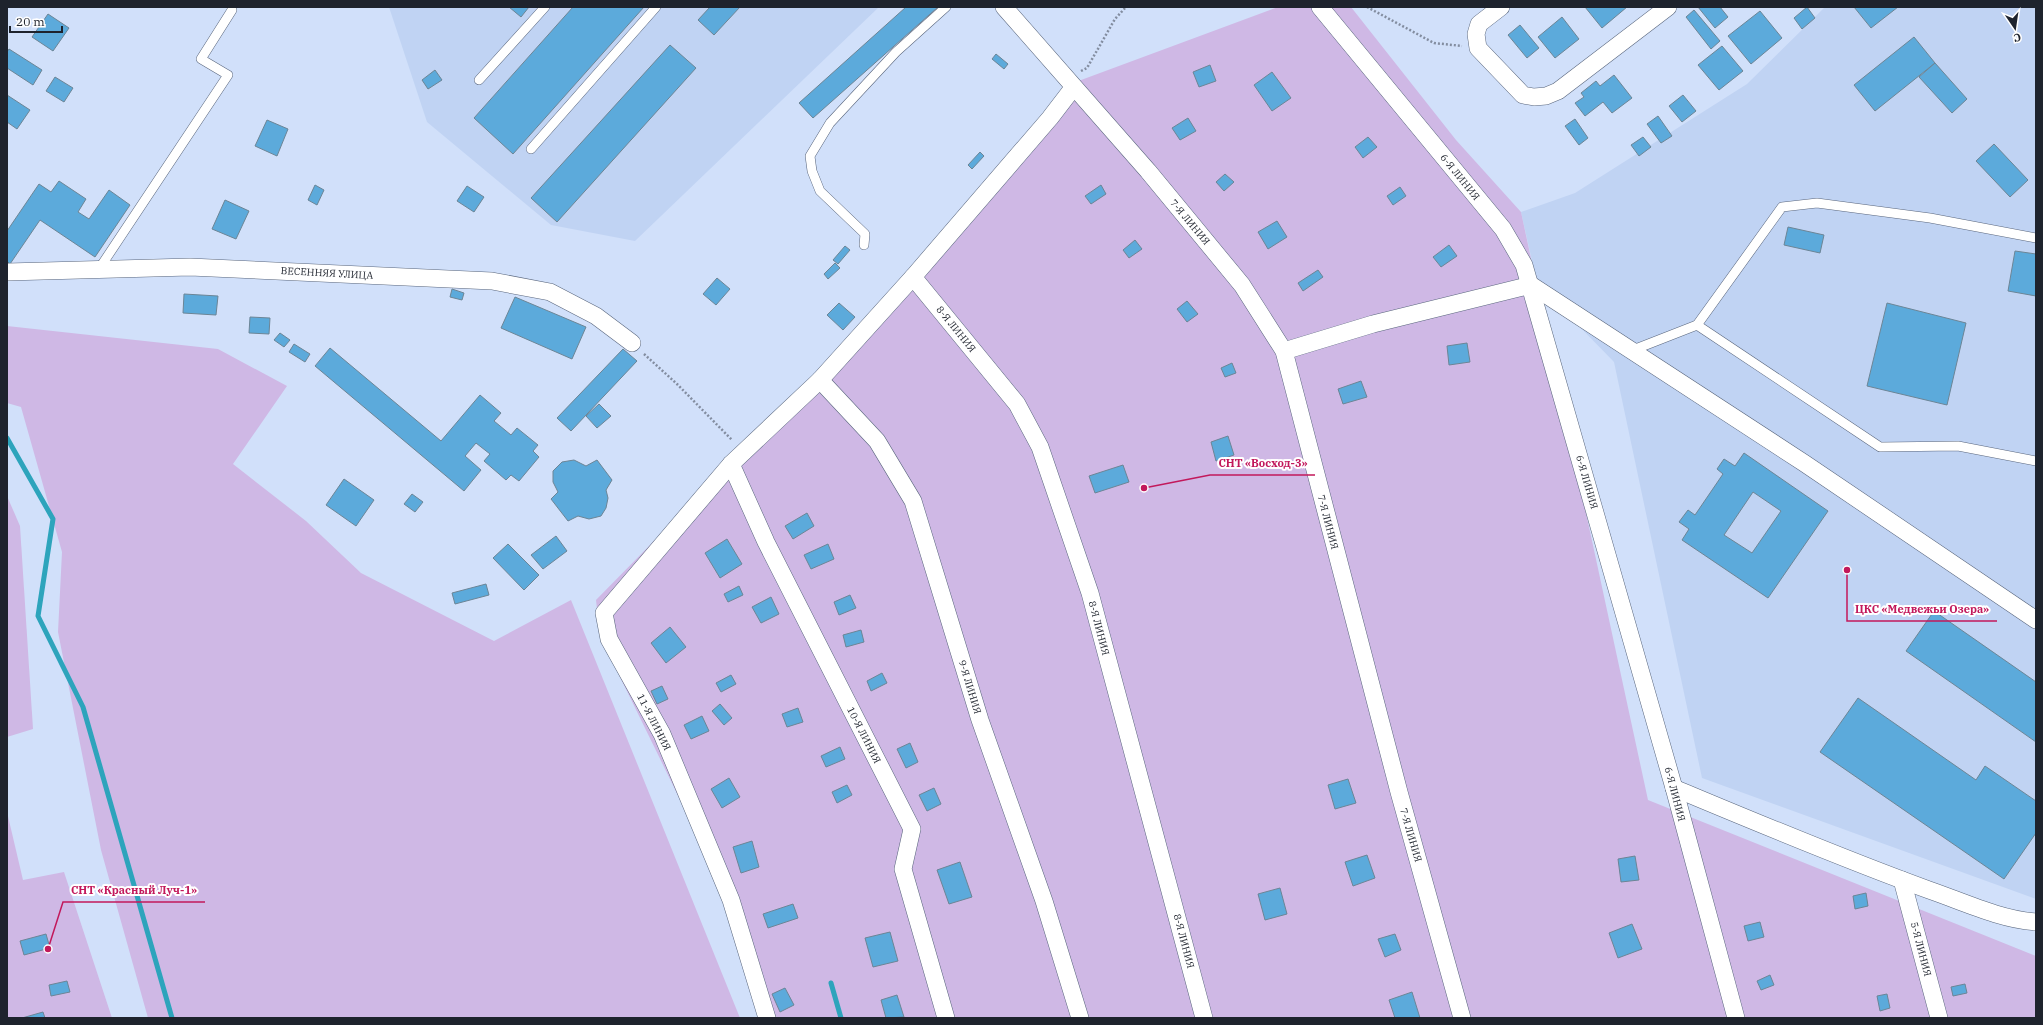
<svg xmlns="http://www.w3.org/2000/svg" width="2043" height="1025" font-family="'IBM Plex Serif',serif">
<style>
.built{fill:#c0d3f3}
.green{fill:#cfb8e5}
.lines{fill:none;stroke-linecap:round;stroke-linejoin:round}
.stream{stroke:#2da4bc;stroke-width:5}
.building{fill:#5caadb;stroke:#6c8596;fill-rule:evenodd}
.lane-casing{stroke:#59667d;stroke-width:10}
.street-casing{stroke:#59667d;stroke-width:18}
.path{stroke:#838da0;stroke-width:2.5;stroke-dasharray:2 2;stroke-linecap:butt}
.lane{stroke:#fff;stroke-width:9}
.street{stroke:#fff;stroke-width:17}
.labels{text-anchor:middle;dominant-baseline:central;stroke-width:4;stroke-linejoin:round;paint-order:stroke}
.street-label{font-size:10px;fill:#1e232d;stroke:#fff}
.leader{fill:none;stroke:#c2185b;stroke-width:1.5}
.callout-dot{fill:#c2185b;stroke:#fff;stroke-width:1.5}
.callout-label{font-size:11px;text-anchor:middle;font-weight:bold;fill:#c2185b;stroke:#fff;stroke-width:4;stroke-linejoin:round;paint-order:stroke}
</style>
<rect width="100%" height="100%" fill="#d1e0fa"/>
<g class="built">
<polygon points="389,7 879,7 635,241 551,225 427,122"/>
<polygon points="1825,7 2036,7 2036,899 1702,778 1614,362 1537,283 1521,212 1575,193 1747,84"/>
</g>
<g class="green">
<polygon points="1278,7 1351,7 1456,140 1521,212 1648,800 2036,956 2036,1018 758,1018 731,904 600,636 596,600 817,375 1073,83"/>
<polygon points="7,326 218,349 287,386 233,464 306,521 361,573 494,641 571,600 740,1018 148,1018 101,850 58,632 62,552 21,407 7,403"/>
<polygon points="7,496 20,526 33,729 7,737"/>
<polygon points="7,812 23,880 64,872 112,1018 7,1018"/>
</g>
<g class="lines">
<g class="stream">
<polyline points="7,438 53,519 38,616 83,707 172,1018"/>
<polyline points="831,983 841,1018"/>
</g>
</g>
<g class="building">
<polygon points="509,7 529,7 521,17"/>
<polygon points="573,7 644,7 513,154 474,118"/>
<polygon points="710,7 740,7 714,35 698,20"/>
<polygon points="906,7 938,7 813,118 799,103"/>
<polygon points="1585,7 1627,7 1602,28"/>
<polygon points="1698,7 1720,7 1728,17 1715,28"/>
<polygon points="1807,7 1815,18 1802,29 1794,18"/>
<polygon points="1854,7 1898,7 1871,28"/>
<polygon points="1694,10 1720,41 1711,49 1686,17"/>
<polygon points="1760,11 1782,38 1751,64 1728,36"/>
<polygon points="48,14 69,28 53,51 32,37"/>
<polygon points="1562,17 1579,39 1555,58 1538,37"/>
<polygon points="1520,25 1539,48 1527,58 1508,35"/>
<polygon points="1914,37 1935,63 1875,111 1854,85"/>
<polygon points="670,45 696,68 557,222 531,198"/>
<polygon points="1722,46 1743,71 1719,90 1698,65"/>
<polygon points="9,49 42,70 33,85 7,68 7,52"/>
<polygon points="996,54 1008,64 1004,69 992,59"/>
<polygon points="1935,63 1967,99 1952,113 1919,77"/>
<polygon points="1210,65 1216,81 1199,87 1193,72"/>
<polygon points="435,70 442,80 428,89 422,80"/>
<polygon points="1272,72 1291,98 1272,111 1254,85"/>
<polygon points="1614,75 1632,98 1612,113 1603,102 1585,116 1575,103 1584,97 1581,93 1596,81 1600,86"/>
<polygon points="55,77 73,88 64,102 46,91"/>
<polygon points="7,95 30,110 17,129 7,122"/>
<polygon points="1683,95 1696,111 1682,122 1669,106"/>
<polygon points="1658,116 1672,136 1661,143 1647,124"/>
<polygon points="1188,118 1196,131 1180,140 1172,128"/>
<polygon points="1575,119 1588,138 1579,145 1565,126"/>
<polygon points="267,120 288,129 277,156 255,146"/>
<polygon points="1368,137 1377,147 1363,158 1355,147"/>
<polygon points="1643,137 1651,147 1639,156 1631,145"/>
<polygon points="1994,144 2028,180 2010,197 1976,161"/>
<polygon points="980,152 984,156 972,169 968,165"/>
<polygon points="1225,174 1234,182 1224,191 1216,182"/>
<polygon points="59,181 86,199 78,212 89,219 109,190 130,205 95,257 40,220 10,264 7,261 7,231 39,184 51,192"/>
<polygon points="315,185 324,190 317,205 308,200"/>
<polygon points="1101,185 1106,194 1091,204 1085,196"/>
<polygon points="467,186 484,197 474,212 457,201"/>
<polygon points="1400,187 1406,196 1393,205 1387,196"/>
<polygon points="225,200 249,211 236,239 212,229"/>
<polygon points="1277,221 1287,237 1268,249 1258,232"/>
<polygon points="1788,227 1824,235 1820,253 1784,245"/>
<polygon points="1135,240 1142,249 1129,258 1123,250"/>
<polygon points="1449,245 1457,256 1441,267 1433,257"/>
<polygon points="845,246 850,250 838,264 833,260"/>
<polygon points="2015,251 2036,254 2036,296 2008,291"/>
<polygon points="835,263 840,268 828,279 824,274"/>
<polygon points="1318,270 1323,277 1303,291 1298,283"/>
<polygon points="717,278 730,289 716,305 703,294"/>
<polygon points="452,289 464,293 462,300 450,297"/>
<polygon points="184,294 218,296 216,315 183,313"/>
<polygon points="515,297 586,327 572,359 501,328"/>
<polygon points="1187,301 1198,314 1187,322 1177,309"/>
<polygon points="839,303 855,317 843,330 827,315"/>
<polygon points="1887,303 1966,323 1947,405 1867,386"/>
<polygon points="250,317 270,318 269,334 249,333"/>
<polygon points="280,333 290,340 284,347 274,340"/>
<polygon points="1467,343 1470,362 1449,365 1447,346"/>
<polygon points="294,344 310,354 305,362 289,352"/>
<polygon points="330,348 441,441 480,395 501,413 494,421 511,435 517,428 538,445 533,451 539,457 519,481 511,475 506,480 484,461 490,454 476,443 465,456 481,470 464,491 315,366"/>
<polygon points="623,349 637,361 571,431 557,418"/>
<polygon points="1232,363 1236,373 1225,377 1221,368"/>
<polygon points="1361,381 1367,397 1343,404 1338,389"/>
<polygon points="599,404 611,416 597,428 586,416"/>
<polygon points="1228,436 1234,455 1216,461 1211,442"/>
<path d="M1744,453L1828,511L1768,598L1682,540L1689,529L1679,522L1688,510L1695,515L1723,474L1717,469L1724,459L1735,466ZM1753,492L1781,511L1752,553L1724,535Z"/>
<polygon points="574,460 586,466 597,460 612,480 606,490 608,498 606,508 601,516 589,519 578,516 568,521 551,499 558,492 553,482 553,471 562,462"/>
<polygon points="1123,465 1129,482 1095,493 1089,476"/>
<polygon points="344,479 374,500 356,526 326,505"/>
<polygon points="412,494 423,502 415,512 404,504"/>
<polygon points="807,513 814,526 793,539 785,526"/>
<polygon points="556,536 567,551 543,569 531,555"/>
<polygon points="727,539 742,564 720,578 705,553"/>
<polygon points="508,544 539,575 524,590 493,558"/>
<polygon points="828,544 834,559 811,569 804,555"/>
<polygon points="486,584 489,595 455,604 452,593"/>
<polygon points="739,586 743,595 728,602 724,594"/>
<polygon points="850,595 856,608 839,615 834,602"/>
<polygon points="771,597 779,614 761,623 752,607"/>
<polygon points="1934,611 2036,682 2036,742 1906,651"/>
<polygon points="670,627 686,647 666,663 651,643"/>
<polygon points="861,630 864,642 846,647 843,635"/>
<polygon points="882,673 887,683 871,691 867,681"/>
<polygon points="731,675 736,684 721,692 716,683"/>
<polygon points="662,686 668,699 657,704 651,691"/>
<polygon points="1858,698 1976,780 1985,766 2036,801 2036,833 2004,879 1820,752"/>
<polygon points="720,704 732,718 724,725 712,711"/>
<polygon points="798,708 803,722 787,727 782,714"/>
<polygon points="702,716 709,731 691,739 684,725"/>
<polygon points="910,743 918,762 906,768 897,749"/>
<polygon points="840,747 845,759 826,767 821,756"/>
<polygon points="729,778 740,797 722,808 711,789"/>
<polygon points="1348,779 1356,803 1335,809 1328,785"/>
<polygon points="847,785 852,795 837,803 832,792"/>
<polygon points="934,788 941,804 927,811 919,795"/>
<polygon points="752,841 759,867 741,873 733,847"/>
<polygon points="1367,855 1375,878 1353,886 1345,862"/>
<polygon points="1635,856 1639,880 1621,882 1618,859"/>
<polygon points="960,862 972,897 949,904 937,870"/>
<polygon points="1280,888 1287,914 1265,920 1258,894"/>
<polygon points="1866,893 1868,906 1855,909 1853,896"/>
<polygon points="793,904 798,918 768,928 763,914"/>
<polygon points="1760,922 1764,937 1748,941 1744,926"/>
<polygon points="1632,924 1642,949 1618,958 1609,933"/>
<polygon points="890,932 898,961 873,967 865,938"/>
<polygon points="46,934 50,948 24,955 20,941"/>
<polygon points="1395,934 1401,950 1385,957 1378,939"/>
<polygon points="1770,975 1774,985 1761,990 1757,981"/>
<polygon points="67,981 70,992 51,996 49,985"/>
<polygon points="1965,984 1967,993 1953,996 1951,987"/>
<polygon points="785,988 794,1005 780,1012 772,994"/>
<polygon points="1412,992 1420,1018 1395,1018 1389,1000"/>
<polygon points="1887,994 1890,1008 1880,1011 1877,996"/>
<polygon points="897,995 904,1017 886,1018 881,1000"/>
<polygon points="43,1012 45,1018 22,1018"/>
</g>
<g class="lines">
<g class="lane-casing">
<g id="lane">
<polyline points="479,80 545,7"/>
<polyline points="531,149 656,7"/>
<polyline points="864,245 865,234 820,191 812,171 810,156 830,123 896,52 946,7"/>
<polyline points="99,269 228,75 201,59 232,10"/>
<polyline points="1697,325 1782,207 1817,203 1930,218 2036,238"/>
<polyline points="1633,350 1697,325 1880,447 1958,446 2036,461"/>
</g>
</g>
<g class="street-casing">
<g id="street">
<polyline points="1004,7 1148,171 1242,285 1284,351 1399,792 1462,1018"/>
<polyline points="1320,7 1503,229 1524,265 1674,788 1736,1018"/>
<polyline points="1501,7 1479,24 1476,34 1478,48 1523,95 1534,97 1546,96 1558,91 1668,7"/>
<polyline points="7,272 190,267 492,281 550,292 596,316 632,343"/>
<polyline points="913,277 1017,404 1040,447 1090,593 1204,1018"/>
<polyline points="1284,351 1373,324 1531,285 1804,463 2036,620"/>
<polyline points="820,380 877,441 913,501 980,720 1044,901 1080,1018"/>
<polyline points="731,464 766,542 912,829 903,869 946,1018"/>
<path d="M1674,788C1758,823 1843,859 1929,890C1964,902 1999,919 2036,922"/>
<polyline points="1902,880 1939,1018"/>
<polyline points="767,1018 731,900 662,734 609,639 604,613 731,464 820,380 913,277 1050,118 1073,88"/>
</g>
</g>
<g class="path">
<polyline points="1367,7 1434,43 1462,46"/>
<polyline points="1081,71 1087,68 1115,19 1126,7"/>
<polyline points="644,354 677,384 732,440"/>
</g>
<use href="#lane" class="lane"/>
<use href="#street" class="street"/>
</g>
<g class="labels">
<g class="street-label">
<text transform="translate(1460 177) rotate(51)">6-Я ЛИНИЯ</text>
<text transform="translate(1190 222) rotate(50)">7-Я ЛИНИЯ</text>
<text transform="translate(327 273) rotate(3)">ВЕСЕННЯЯ УЛИЦА</text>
<text transform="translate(956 329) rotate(51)">8-Я ЛИНИЯ</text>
<text transform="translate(1587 482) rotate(74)">6-Я ЛИНИЯ</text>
<text transform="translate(1328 522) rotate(75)">7-Я ЛИНИЯ</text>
<text transform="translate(1099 628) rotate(75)">8-Я ЛИНИЯ</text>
<text transform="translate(970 687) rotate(73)">9-Я ЛИНИЯ</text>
<text transform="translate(654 722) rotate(63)">11-Я ЛИНИЯ</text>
<text transform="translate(864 735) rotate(63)">10-Я ЛИНИЯ</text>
<text transform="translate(1675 794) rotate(75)">6-Я ЛИНИЯ</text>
<text transform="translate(1411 835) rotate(74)">7-Я ЛИНИЯ</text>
<text transform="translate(1184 941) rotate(75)">8-Я ЛИНИЯ</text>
<text transform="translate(1921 949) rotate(75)">5-Я ЛИНИЯ</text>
</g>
</g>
<path class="leader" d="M1144 488L1210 475H1315M1847 570L1847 621H1997M48 949L63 902H205"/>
<g class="callout-dot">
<circle cx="1144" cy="488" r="4"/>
<circle cx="1847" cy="570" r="4"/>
<circle cx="48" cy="949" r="4"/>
</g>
<g class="callout-label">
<text x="1263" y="467">СНТ «Восход-3»</text>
<text x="1922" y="613">ЦКС «Медвежьи Озера»</text>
<text x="134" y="894">СНТ «Красный Луч-1»</text>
</g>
<rect width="2043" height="1025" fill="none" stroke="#1e232d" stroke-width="16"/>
<g transform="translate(2015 28) rotate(167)" stroke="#ffffff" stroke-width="3" paint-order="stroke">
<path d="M0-3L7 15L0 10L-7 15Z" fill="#1e232d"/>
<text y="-6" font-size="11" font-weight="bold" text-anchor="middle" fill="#1e232d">С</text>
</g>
<path d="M10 26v6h52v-6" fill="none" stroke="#1e232d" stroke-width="2"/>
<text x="16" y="26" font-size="12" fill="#1e232d" stroke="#ffffff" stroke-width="3" paint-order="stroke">20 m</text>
</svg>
